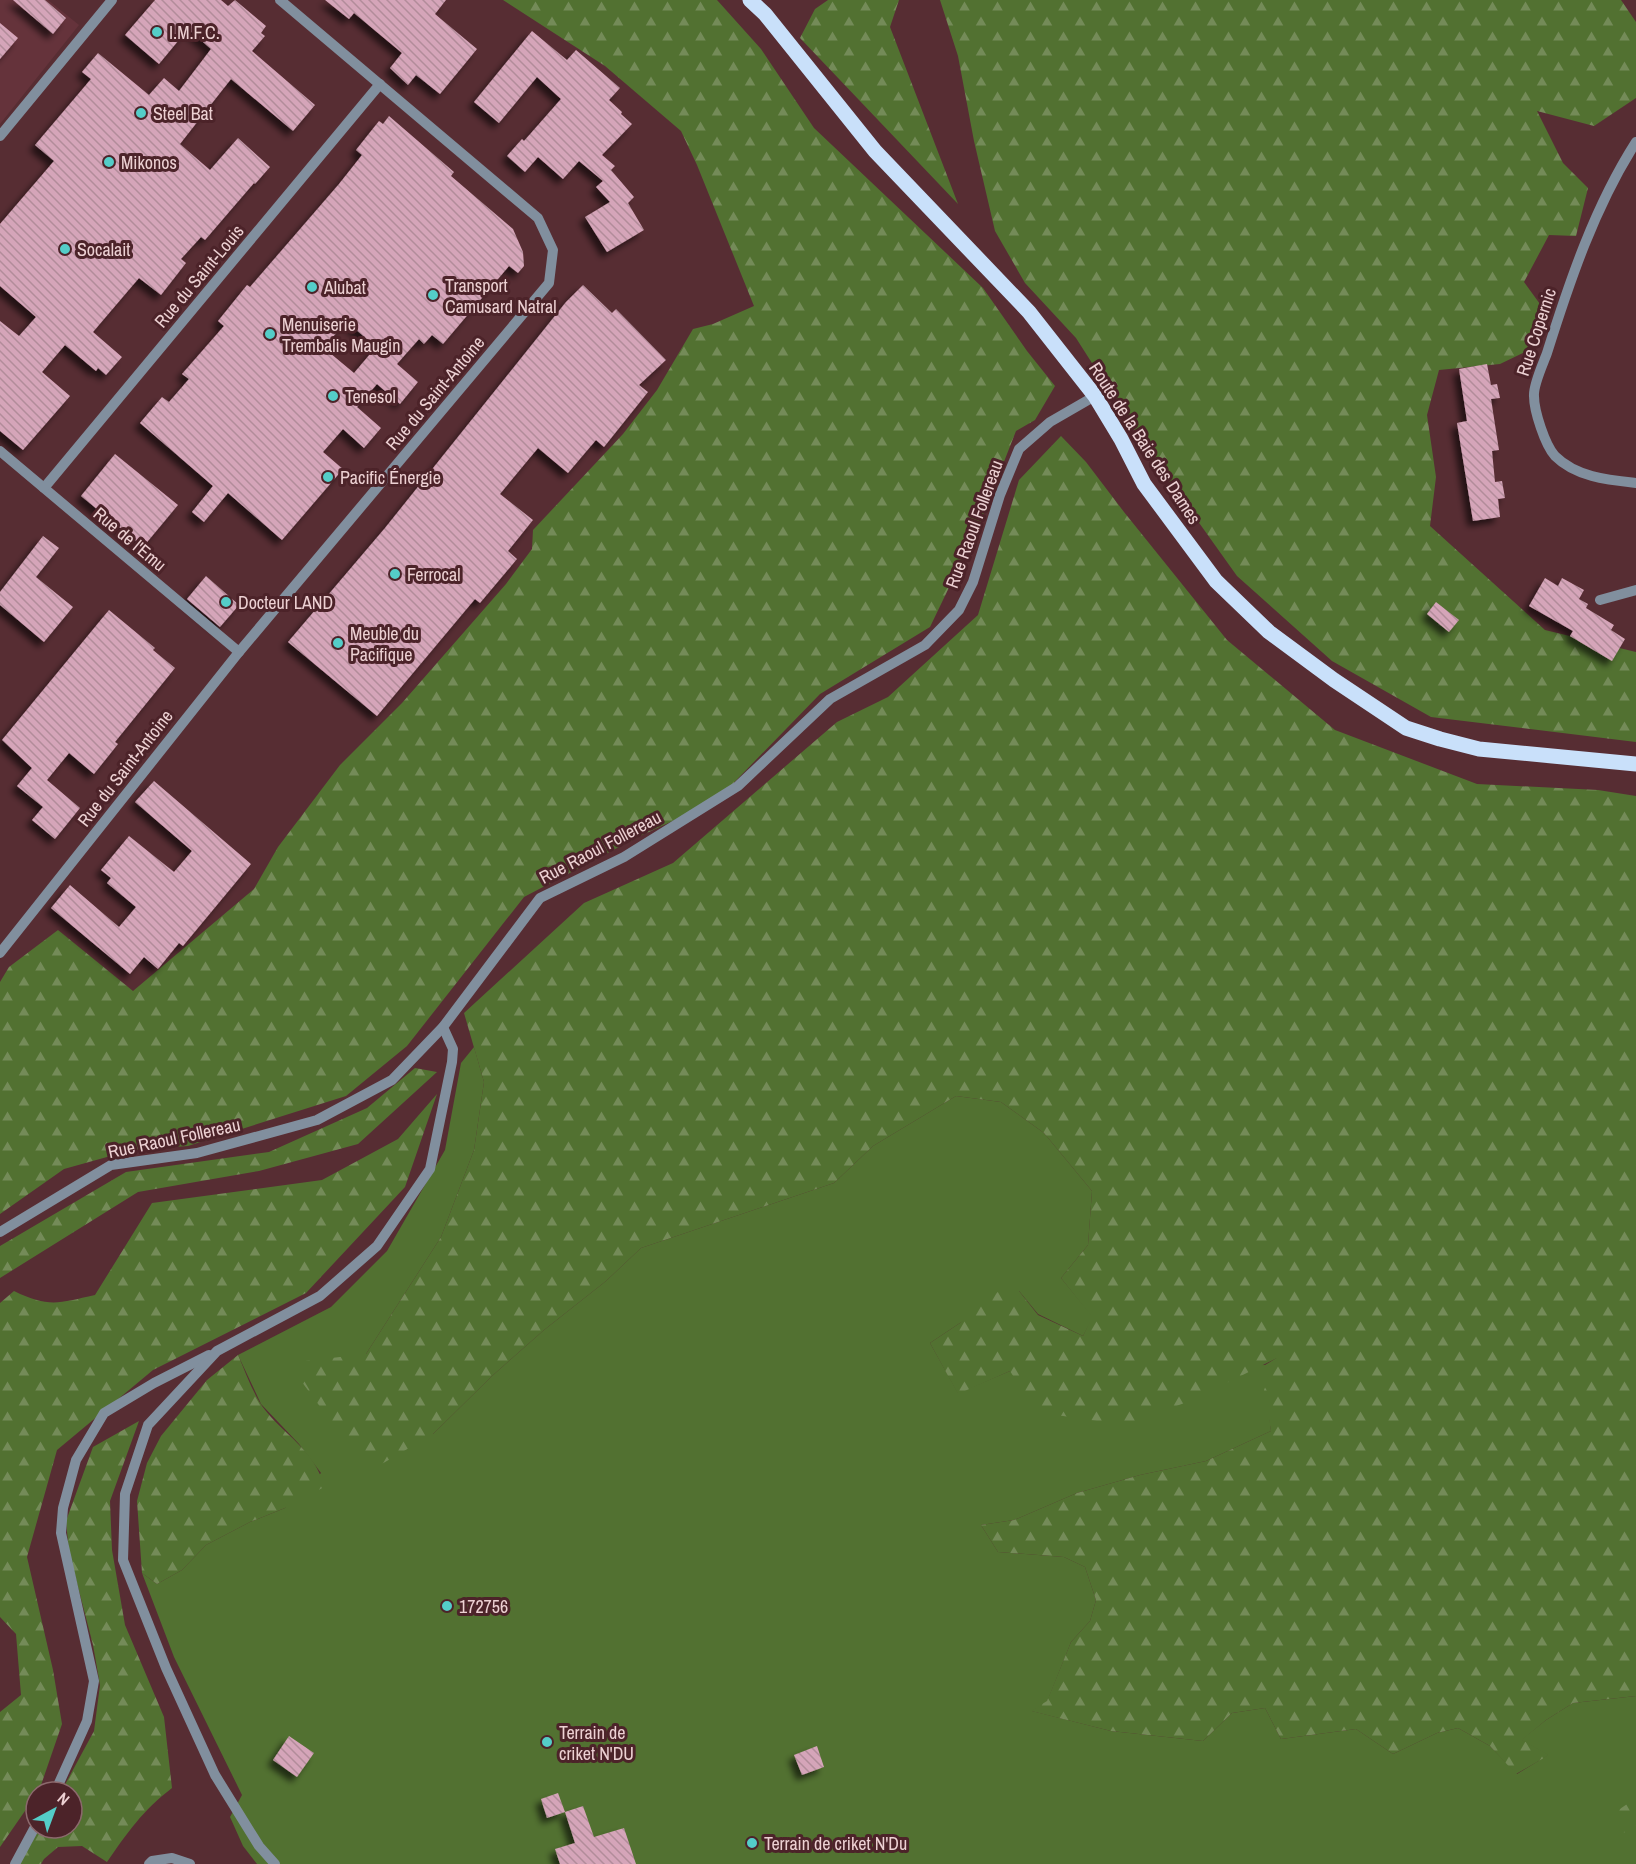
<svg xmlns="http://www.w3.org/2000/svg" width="1636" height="1864" font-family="'Archivo Narrow',sans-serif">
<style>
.built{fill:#65333b}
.grass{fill:#527131}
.forest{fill:url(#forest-firs)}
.building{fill:url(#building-back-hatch);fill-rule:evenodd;filter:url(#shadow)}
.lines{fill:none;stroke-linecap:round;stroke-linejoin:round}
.minor{stroke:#818f9e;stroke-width:10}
.major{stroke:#c9e0fa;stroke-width:15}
.poi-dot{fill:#54cdc8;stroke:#4c2329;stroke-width:2}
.labels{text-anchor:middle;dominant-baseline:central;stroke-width:6;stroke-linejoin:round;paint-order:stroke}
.poi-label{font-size:18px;fill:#edd1d3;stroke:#4c2329;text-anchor:start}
.street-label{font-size:18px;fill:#edd1d3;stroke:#4c2329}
</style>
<defs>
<pattern id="forest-firs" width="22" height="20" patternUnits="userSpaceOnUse" patternTransform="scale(1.5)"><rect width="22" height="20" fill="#527131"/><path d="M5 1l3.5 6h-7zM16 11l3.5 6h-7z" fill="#748b58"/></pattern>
<pattern id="building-back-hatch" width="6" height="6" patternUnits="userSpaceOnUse" patternTransform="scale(1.5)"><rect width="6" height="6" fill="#d5a5b9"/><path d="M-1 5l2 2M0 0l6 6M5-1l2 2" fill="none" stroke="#b28c9a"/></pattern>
<filter id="shadow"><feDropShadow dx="-5.5" dy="5.5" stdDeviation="3" flood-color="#0009"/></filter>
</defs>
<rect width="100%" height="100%" fill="#572d33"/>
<polygon class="built" points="0,0 48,0 79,25 0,124"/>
<polygon class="grass" points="474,1047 484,1082 474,1150 441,1237 366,1354 433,1434 492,1376 544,1330 606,1281 641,1248 834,1183 873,1146 956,1096 1001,1102 1044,1133 1092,1191 1088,1245 1061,1278 1093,1317 1083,1336 1038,1314 1019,1291 960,1323 930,1343 958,1393 1010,1371 1265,1365 1278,1357 1269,1414 1271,1431 1206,1461 1140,1475 1077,1493 1014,1520 981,1525 998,1552 1064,1557 1085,1567 1096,1600 1090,1621 1071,1642 1047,1702 1032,1711 1111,1731 1203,1741 1232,1713 1265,1708 1281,1739 1356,1729 1393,1754 1437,1733 1458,1728 1490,1746 1517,1774 1548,1755 1521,1740 1546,1720 1573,1703 1636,1696 1636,1864 257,1864 243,1846 230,1817 242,1795 174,1657 142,1573 157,1584 182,1570 206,1545 250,1522 285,1508 321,1473 299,1444 261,1404 238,1355 331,1307 387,1251 445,1150 461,1063"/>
<g class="forest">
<polygon points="503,0 717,0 761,49 814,128 983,288 1027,351 1055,386 1035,420 1016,431 980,523 930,627 820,694 716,801 638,837 524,897 407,1046 346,1096 188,1146 132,1150 64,1169 0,1214 0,982 9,967 58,930 133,991 254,889 278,847 340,765 402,703 506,584 532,549 533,530 623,434 657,390 693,329 713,324 754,306 697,165 681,131 605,66"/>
<polygon points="828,0 899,0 890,27 958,204 800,38 815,9"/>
<polygon points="940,0 1621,0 1636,22 1636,98 1594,126 1537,111 1563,163 1588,188 1576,236 1549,235 1524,282 1545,311 1525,352 1500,364 1439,370 1427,415 1436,477 1430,526 1545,630 1636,652 1636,742 1431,717 1332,661 1237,576 1150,454 1076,338 1025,283 995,231 974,141 958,56"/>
<polygon points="1061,436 1086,462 1124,512 1227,640 1335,730 1477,784 1598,790 1636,796 1636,1696 1573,1703 1546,1720 1522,1740 1549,1755 1516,1774 1490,1746 1458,1728 1437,1733 1393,1754 1356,1729 1281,1739 1265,1708 1232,1713 1203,1741 1111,1731 1031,1711 1047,1701 1071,1642 1090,1621 1096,1600 1085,1567 1064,1557 998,1552 981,1525 1014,1520 1077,1493 1140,1475 1206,1461 1271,1431 1264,1390 1277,1358 1190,1401 1124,1425 1036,1412 1010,1371 958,1394 930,1343 960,1323 999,1291 1019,1291 1038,1315 1083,1336 1092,1317 1061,1278 1088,1245 1092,1191 1044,1133 1001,1102 956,1096 873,1146 834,1183 641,1248 606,1281 544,1330 492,1376 433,1434 368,1472 288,1363 366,1354 441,1237 474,1150 484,1082 464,1013 584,903 673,863 837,722 888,697 978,615 1019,480"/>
<polygon points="415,1068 437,1072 358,1144 259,1171 138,1192 0,1278 0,1246 126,1172 269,1152 367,1108"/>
<path d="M437,1094L405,1187L306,1293L153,1370L57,1450L27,1557L53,1670L62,1724L40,1788L36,1792V1795L0,1847V1712L21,1695L16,1634L0,1617V1303L14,1291C49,1308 59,1303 95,1295L152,1203L322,1180L398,1139Z"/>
<path d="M238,1355C245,1371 252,1391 262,1406C282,1434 316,1450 324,1487L285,1508L250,1522L206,1545L182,1570L157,1584L142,1573L137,1501L147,1463L161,1436L207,1380Z"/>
<path d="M139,1421L110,1501L112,1550L125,1625L164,1717L172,1788C143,1810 127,1833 107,1862L82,1846L58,1847L44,1859L41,1864H19L40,1828H72V1792H61L94,1731L100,1685L93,1645L69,1552L66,1521L93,1447Z"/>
<polygon points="1636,1798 1636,1829 1622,1833 1614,1813"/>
</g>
<g class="building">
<polygon points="13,0 45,0 66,18 53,34"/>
<polygon points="155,0 221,0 228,6 235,0 266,26 261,33 265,36 252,51 315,105 293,131 231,79 180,144 210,170 238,138 270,167 255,184 254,183 205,240 201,237 181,259 186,263 161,295 139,278 93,332 122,357 106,375 98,368 96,371 65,345 42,372 70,396 23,450 0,431 0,321 19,336 36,317 0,286 0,224 54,161 35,145 91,79 82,72 98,53 149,95 164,78 179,91 211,49 188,29 159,64 125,35"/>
<polygon points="325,0 446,0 435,14 477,49 440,94 416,75 408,85 390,68 402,53 354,13 349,19"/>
<polygon points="0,23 18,38 0,59"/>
<polygon points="532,31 567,60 576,50 620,88 609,100 622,112 621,114 632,124 602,155 615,166 611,170 634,197 628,203 644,230 607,252 585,217 610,202 596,187 603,181 579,161 563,179 538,157 525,172 507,156 522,139 524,141 561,99 537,77 499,123 474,102"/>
<path d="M389,116L454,172L451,176L513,229L523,252L524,266L518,273L509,266L443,344L432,335L424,344L419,339L397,364L418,382L400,404L377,384L357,407L381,428L364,448L343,429L323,452L343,469L282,540L228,493L204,522L192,512L213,486L140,423L162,397L169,402L189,379L182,374L224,326L218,321L247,285L250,287L339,184L362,155L356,150L379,121L383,124ZM346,321L376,347L354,373L324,348Z"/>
<polygon points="583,285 612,313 616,309 666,360 639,385 648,392 604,447 596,440 568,473 538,448 500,494 533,520 508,551 517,559 480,603 475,599 377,716 288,642 385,528 566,302"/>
<polygon points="1487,364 1491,385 1497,384 1500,398 1491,399 1499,450 1492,451 1495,482 1502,481 1505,498 1498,499 1500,517 1473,521 1457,423 1467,421 1459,369"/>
<polygon points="115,454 178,505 143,547 81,496"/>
<polygon points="43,536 59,548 36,577 73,607 44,642 0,605 0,592"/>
<polygon points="206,576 239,605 220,627 187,599"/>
<polygon points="1545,578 1558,586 1562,578 1584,590 1579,599 1588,604 1586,608 1614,625 1611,630 1625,639 1612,661 1570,636 1573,631 1529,606"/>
<polygon points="1436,602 1459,620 1449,632 1427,614"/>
<polygon points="109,610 155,648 153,650 175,668 115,742 118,744 94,774 69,753 47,780 80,808 55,839 32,820 43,807 17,786 32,768 2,740"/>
<polygon points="154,781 251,864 183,946 179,943 158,969 144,957 130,974 51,908 70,885 119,927 136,907 107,883 111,878 101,870 129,836 174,872 192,851 135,802"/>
<polygon points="289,1736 314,1753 297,1777 273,1760"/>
<polygon points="817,1746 824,1767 802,1775 794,1755"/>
<polygon points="558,1793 565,1812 547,1818 541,1799"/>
<polygon points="583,1806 594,1837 624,1828 636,1864 560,1864 555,1849 575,1843 565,1812"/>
</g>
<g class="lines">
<g class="minor">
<polyline points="0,136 112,0"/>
<path d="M1636,142C1595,206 1570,280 1547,353C1543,364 1533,385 1534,396C1534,411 1545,445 1555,456C1576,477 1608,480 1636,483"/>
<polyline points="0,451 239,652"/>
<polyline points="44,488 380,84"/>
<polyline points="1600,600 1636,590"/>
<polyline points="0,953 239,652 549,283 553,250 538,218 280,0"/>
<polyline points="0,1232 111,1165 197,1153 317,1120 392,1080 443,1027 540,898 624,857 738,786 830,699 925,645 959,610 973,582 1000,495 1019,449 1050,422 1095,396"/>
<polyline points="55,1792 87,1721 94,1681 61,1533 63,1508 76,1460 104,1413 154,1383 209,1355"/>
<polyline points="15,1864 36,1825"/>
<polyline points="149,1864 152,1861 172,1858 190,1864"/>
<polyline points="275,1864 259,1846 215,1775 166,1668 123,1560 125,1494 148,1425 217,1351 320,1296 377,1246 430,1169 452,1062 453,1049 443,1027"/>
</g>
<polyline class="major" points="750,0 765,14 875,151 1029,312 1095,396 1121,439 1144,484 1216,581 1269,632 1334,680 1406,728 1440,739 1479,749 1636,764"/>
</g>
<g class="poi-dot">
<circle cx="157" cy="32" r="6"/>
<circle cx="141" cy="113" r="6"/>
<circle cx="109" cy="162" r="6"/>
<circle cx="65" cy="249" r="6"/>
<circle cx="312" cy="287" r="6"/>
<circle cx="433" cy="295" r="6"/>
<circle cx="270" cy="334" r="6"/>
<circle cx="333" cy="396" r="6"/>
<circle cx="328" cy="477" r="6"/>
<circle cx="395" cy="574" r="6"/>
<circle cx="226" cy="602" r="6"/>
<circle cx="338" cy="643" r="6"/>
<circle cx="447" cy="1606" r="6"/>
<circle cx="547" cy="1742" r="6"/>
<circle cx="752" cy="1843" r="6"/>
</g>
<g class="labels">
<g class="poi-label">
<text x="169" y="32">I.M.F.C.</text>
<text x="153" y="113">Steel Bat</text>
<text x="121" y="162">Mikonos</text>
<text x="77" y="249">Socalait</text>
<text x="445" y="285">Transport<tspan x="445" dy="21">Camusard Natral</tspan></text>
<text x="324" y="287">Alubat</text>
<text x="282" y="324">Menuiserie<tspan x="282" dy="21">Trembalis Maugin</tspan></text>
<text x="345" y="396">Tenesol</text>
<text x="340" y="477">Pacific Énergie</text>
<text x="407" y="574">Ferrocal</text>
<text x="238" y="602">Docteur LAND</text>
<text x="350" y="633">Meuble du<tspan x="350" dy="21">Pacifique</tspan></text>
<text x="459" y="1606">172756</text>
<text x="559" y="1732">Terrain de<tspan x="559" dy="21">criket N'DU</tspan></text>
<text x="764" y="1843">Terrain de criket N'Du</text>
</g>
<g class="street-label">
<text transform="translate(199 276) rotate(-50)">Rue du Saint-Louis</text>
<text transform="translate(1536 332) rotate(-72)">Rue Copernic</text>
<text transform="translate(435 393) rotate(-50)">Rue du Saint-Antoine</text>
<text transform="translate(1145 443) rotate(57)">Route de la Baie des Dames</text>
<text transform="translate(974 524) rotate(-70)">Rue Raoul Follereau</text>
<text transform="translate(130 539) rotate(40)">Rue de l'Emu</text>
<text transform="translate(125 768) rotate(-52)">Rue du Saint-Antoine</text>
<text transform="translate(600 847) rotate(-28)">Rue Raoul Follereau</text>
<text transform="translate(174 1138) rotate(-12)">Rue Raoul Follereau</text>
</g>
</g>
<g transform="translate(54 1810) rotate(41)"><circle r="28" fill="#4c2329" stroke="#8c696d" stroke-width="1.5"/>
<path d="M0-4.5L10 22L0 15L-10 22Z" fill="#54cdc8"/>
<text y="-9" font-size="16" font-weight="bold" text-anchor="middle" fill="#edd1d3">N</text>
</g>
</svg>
